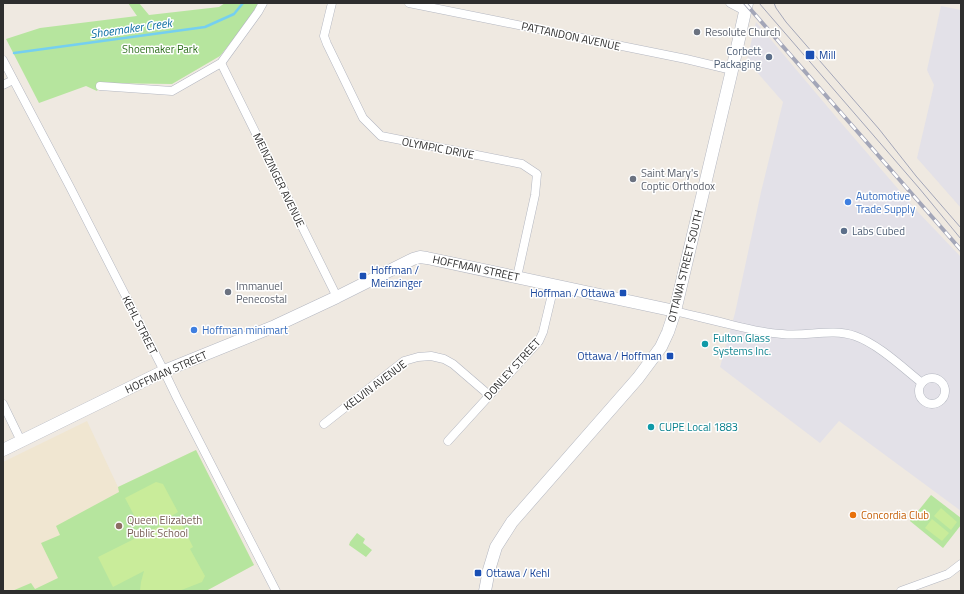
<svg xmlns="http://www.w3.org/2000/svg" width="964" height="594" font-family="'Titillium Web',sans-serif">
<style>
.industrial{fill:#e3e1e8}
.education{fill:#f0e6d1}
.green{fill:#b6e59e}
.pitch{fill:#c9ec9a}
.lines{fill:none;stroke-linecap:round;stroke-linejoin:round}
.stream{stroke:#75cff0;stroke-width:2.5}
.street-casing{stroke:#b4b7c1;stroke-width:9}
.secondary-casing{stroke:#b4b7c1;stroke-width:13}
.street{stroke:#fff;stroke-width:8}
.secondary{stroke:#fff;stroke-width:12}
.tram{stroke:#a3a6b8;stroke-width:1}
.rail-casing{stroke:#a3a6b8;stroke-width:4}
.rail{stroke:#fff;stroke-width:2.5;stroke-dasharray:8;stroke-linecap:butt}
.worship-dot{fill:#6b7280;stroke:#fff;stroke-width:1.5}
.transit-dot{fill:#1a4fb4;stroke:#fff;stroke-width:1.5}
.service-dot{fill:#5c6f8a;stroke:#fff;stroke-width:1.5}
.shop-dot{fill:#3f7fe0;stroke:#fff;stroke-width:1.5}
.culture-dot{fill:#0f9aa8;stroke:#fff;stroke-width:1.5}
.food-dot{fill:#e8710a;stroke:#fff;stroke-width:1.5}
.education-dot{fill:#8d6e63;stroke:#fff;stroke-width:1.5}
.labels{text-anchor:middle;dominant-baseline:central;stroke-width:3;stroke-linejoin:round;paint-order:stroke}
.worship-label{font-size:11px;fill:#5b616d;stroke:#fff;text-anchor:start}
.street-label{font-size:11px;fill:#2e2e2e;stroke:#fff}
.park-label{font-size:11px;fill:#2c6e1b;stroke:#fff}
.service-label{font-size:11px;fill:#4e5e75;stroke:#fff;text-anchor:end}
.transit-label{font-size:11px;fill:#164399;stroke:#fff;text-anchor:start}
.shop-label{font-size:11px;fill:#366cbe;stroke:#fff;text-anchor:start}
.culture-label{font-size:11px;fill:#0d838f;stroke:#fff;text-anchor:start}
.food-label{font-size:11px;fill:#c56008;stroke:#fff;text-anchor:start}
.education-label{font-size:11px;fill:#785e54;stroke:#fff;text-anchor:start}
.water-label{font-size:12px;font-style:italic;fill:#0d6fa3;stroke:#fff}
</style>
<rect width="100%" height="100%" fill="#efe9e1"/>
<g class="industrial">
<polygon points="941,6 961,10 961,208 917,158 934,85 927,70"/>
<polygon points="756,22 837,118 918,212 961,257 961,511 839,421 820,443 720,367 735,313 761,192 783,102 755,70 745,68"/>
</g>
<polygon class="education" points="87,421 118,487 196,450 254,565 206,591 3,591 3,462"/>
<g class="green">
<polygon points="128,3 139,3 149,15 219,7 225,3 259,3 251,17 220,56 172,84 102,83 97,91 86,86 39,103 6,39 40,28 137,16"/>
<polygon points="196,450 254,565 206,591 12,591 31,583 35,589 58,578 41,543 60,535 56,526 119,492 118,487"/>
<polygon points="931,495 961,518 961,525 943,548 910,521"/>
<polygon points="357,533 365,539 363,543 372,550 366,557 349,545 350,542"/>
</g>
<g class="pitch">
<polygon points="156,482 163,484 178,512 157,525 136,519 125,498"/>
<polygon points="941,508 957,522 951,530 934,516"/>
<polygon points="178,517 193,547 190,549 205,576 202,582 179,591 140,591 141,582 144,571 113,587 98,557"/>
<polygon points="932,519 949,533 942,541 925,528"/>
</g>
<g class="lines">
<polyline class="stream" points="14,53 205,27 234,14 243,3"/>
<g class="street-casing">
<g id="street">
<polyline points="332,3 324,36 327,44 363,118 381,136 522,164 537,174 535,195 517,277"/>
<polyline points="409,3 686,59 732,70"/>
<polyline points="730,3 745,11"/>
<polyline points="3,60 70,187 164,371 177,398 276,591"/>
<polyline points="221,63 337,297"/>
<polyline points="3,85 13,80"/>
<polyline points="100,86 172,91 221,63 258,12 263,3"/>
<path d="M675,311C694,316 713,320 732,325C748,329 765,333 782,334C807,337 831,328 855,336C878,344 902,367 922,383"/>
<circle cx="932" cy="391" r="13"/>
<polyline points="3,404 21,441"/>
<polyline points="324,424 404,361 418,357 431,356 444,359 453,364 489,395"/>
<polyline points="448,441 539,341 543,332 554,286"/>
<polyline points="901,591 948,574 961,564"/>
</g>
</g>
<g class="secondary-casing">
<g id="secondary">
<polyline points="3,450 164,371 275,326 337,297 413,259 420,257 427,258 675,311"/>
<polyline points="485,591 489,570 496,547 512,522 638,378 661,347 668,332 675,311 732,70 747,3"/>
</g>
</g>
<use href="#street" class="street"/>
<use href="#secondary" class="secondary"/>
<g class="tram">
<polyline points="759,3 919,188 961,239"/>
<polyline points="774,3 776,8 786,22 879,129 916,176 961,228"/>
</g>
<g class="rail-casing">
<polyline id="rail" points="745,3 961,250"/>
</g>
<use href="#rail" class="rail"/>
</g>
<g class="worship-dot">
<circle cx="697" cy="32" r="4"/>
<circle cx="633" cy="179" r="4"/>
<circle cx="228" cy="292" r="4"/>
</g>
<g class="transit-dot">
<rect x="805" y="50" width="10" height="10" rx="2"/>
<rect x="359" y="272" width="8" height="8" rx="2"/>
<rect x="619" y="289" width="8" height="8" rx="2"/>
<rect x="666" y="352" width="8" height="8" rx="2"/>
<rect x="474" y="569" width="8" height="8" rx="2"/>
</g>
<g class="service-dot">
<circle cx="769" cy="57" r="4"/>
<circle cx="844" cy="231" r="4"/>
</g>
<g class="shop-dot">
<circle cx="848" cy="202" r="4"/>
<circle cx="194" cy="330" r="4"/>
</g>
<g class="culture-dot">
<circle cx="705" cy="344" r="4"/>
<circle cx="651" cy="427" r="4"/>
</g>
<circle class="food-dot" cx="853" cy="515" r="4"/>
<circle class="education-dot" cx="119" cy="526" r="4"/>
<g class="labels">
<g class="worship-label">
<text x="705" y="32">Resolute Church</text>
<text x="641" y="173">Saint Mary's<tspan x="641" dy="13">Coptic Orthodox</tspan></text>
<text x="236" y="286">Immanuel<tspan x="236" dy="13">Penecostal</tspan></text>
</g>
<g class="street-label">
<text transform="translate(571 36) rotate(12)">PATTANDON AVENUE</text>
<text transform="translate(438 148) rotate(11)">OLYMPIC DRIVE</text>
<text transform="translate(279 180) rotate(64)">MEINZINGER AVENUE</text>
<text transform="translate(685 266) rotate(-76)">OTTAWA STREET SOUTH</text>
<text transform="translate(476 268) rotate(12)">HOFFMAN STREET</text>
<text transform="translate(140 325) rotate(63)">KEHL STREET</text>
<text transform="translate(512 369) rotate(-48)">DONLEY STREET</text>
<text transform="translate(166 372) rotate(-24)">HOFFMAN STREET</text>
<text transform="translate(375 385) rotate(-37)">KELVIN AVENUE</text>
</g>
<g class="park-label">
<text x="160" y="49">Shoemaker Park</text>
</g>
<g class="service-label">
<text x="761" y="51">Corbett<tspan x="761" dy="13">Packaging</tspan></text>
<text x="852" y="231" text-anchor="start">Labs Cubed</text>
</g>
<g class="transit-label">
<text x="819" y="55">Mill</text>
<text x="371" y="270">Hoffman /<tspan x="371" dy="13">Meinzinger</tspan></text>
<text x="615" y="293" text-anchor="end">Hoffman / Ottawa</text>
<text x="662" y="356" text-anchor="end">Ottawa / Hoffman</text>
<text x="486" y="573">Ottawa / Kehl</text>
</g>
<g class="shop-label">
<text x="856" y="196">Automotive<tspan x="856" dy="13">Trade Supply</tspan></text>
<text x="202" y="330">Hoffman minimart</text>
</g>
<g class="culture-label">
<text x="713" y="338">Fulton Glass<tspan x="713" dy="13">Systems Inc.</tspan></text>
<text x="659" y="427">CUPE Local 1883</text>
</g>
<g class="food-label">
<text x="861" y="515">Concordia Club</text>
</g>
<g class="education-label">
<text x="127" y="520">Queen Elizabeth<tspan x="127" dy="13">Public School</tspan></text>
</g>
<g class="water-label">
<text transform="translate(131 28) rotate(-8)">Shoemaker Creek</text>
</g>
</g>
<rect width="964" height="594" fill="none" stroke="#2e2e2e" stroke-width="8"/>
</svg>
